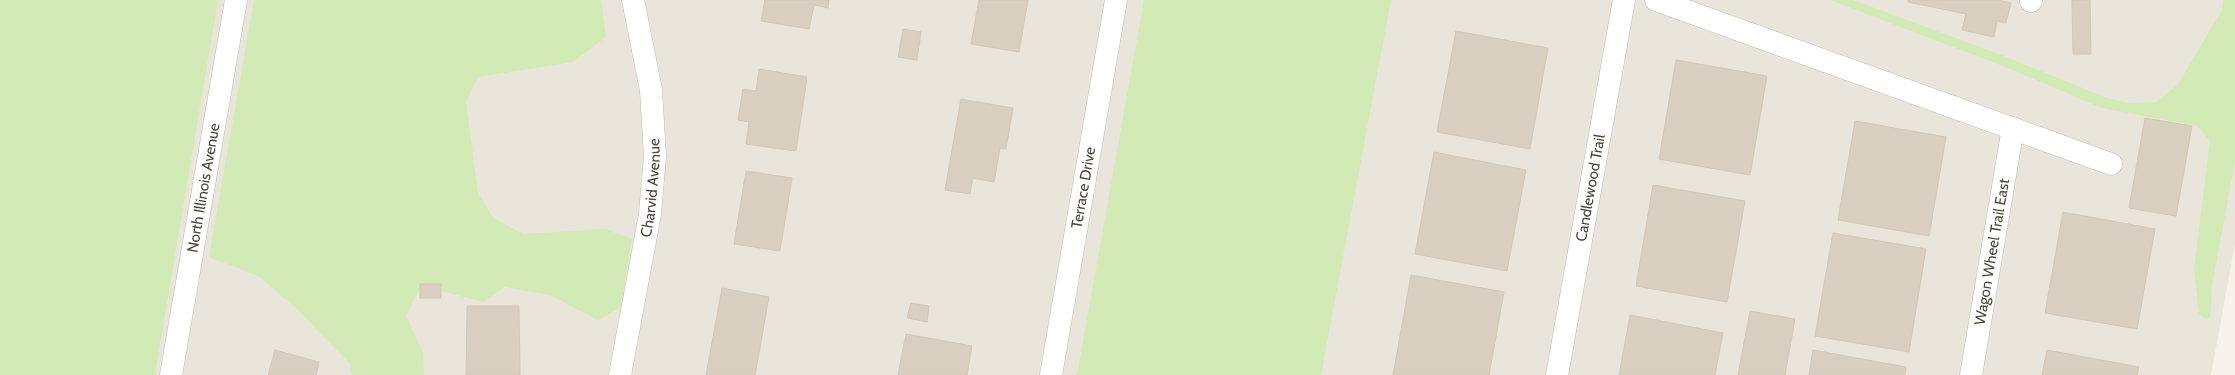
<svg xmlns="http://www.w3.org/2000/svg" width="2235" height="375" font-family="Cabin,sans-serif">
<style>
.residential{fill:#eae5da}
.green{fill:#d2eab5}
.building{fill:#d8cfc1;stroke:#d3c7b4}
.lines{fill:none;stroke-linecap:round;stroke-linejoin:round}
.minor-casing{stroke:#c2bbae;stroke-width:23}
.tertiary-casing{stroke:#c2bbae;stroke-width:23}
.minor{stroke:#fff;stroke-width:22}
.tertiary{stroke:#fff;stroke-width:22}
.labels{text-anchor:middle;dominant-baseline:central;stroke-width:3;stroke-linejoin:round;paint-order:stroke}
.street-label{font-size:15px;fill:#4b4439;stroke:#fff}
</style>
<rect width="100%" height="100%" fill="#f6f3ec"/>
<polygon class="residential" points="0,0 2235,0 2235,244 2211,375 0,375"/>
<g class="green">
<polygon points="0,0 218,0 155,375 0,375"/>
<polygon points="254,0 601,0 606,37 573,62 478,77 466,101 478,193 493,218 523,234 605,229 632,239 621,307 598,320 550,295 504,287 484,302 421,286 406,316 423,352 424,375 352,375 350,364 297,309 258,276 209,257"/>
<polygon points="1144,0 1391,0 1321,375 1077,375"/>
<polygon points="1830,0 1853,0 1996,53 2107,98 2130,103 2157,102 2178,84 2222,10 2223,0 2235,0 2235,161 2212,286 2210,318 2204,318 2199,314 2194,269 2210,141 2197,126 2102,108 2008,68"/>
</g>
<g class="building">
<polygon points="765,0 829,0 828,8 814,5 809,29 761,21"/>
<polygon points="979,0 1028,0 1019,52 971,44"/>
<polygon points="1908,0 1998,0 2011,3 2006,23 1997,21 1994,37 1962,30 1966,14 1908,2"/>
<polygon points="2072,0 2090,0 2091,54 2073,54"/>
<polygon points="903,29 921,32 917,60 898,57"/>
<polygon points="1456,31 1548,48 1530,149 1437,132"/>
<polygon points="1676,60 1767,76 1750,175 1659,159"/>
<polygon points="759,69 807,77 796,151 746,144 749,122 738,120 743,89 756,91"/>
<polygon points="961,99 1013,108 1006,149 1000,148 994,182 973,178 970,194 945,190"/>
<polygon points="2145,118 2192,126 2176,216 2129,208"/>
<polygon points="1855,121 1946,137 1929,236 1838,220"/>
<polygon points="1434,152 1526,170 1507,271 1415,254"/>
<polygon points="746,171 792,178 780,251 734,244"/>
<polygon points="1653,185 1745,201 1727,302 1636,286"/>
<polygon points="2063,212 2155,229 2137,329 2045,313"/>
<polygon points="1833,233 1926,249 1909,352 1815,336"/>
<polygon points="1411,275 1504,292 1489,375 1393,375"/>
<rect x="420" y="284" width="21" height="14"/>
<polygon points="722,288 769,297 755,375 706,375"/>
<polygon points="911,303 929,306 927,322 907,318"/>
<polygon points="467,306 519,306 520,375 466,375"/>
<polygon points="1750,311 1795,319 1785,375 1738,375"/>
<polygon points="1630,315 1723,333 1715,375 1619,375"/>
<polygon points="906,334 972,346 967,375 898,375"/>
<polygon points="275,350 319,362 316,375 268,375"/>
<polygon points="1813,350 1906,367 1905,375 1809,375"/>
<polygon points="2047,350 2139,367 2137,375 2042,375"/>
</g>
<g class="lines">
<g class="minor-casing">
<g id="minor">
<polyline points="1656,0 2111,164"/>
<polyline points="2031,1 2031,0"/>
<path id="s1" d="M620,375L650,214L655,156L651,90L633,0"/>
<path id="s2" d="M1051,375L1116,0"/>
<path id="s3" d="M1557,375L1624,0"/>
<path id="s4" d="M1971,375L2013,128"/>
</g>
</g>
<g class="tertiary-casing">
<g id="tertiary">
<path id="s5" d="M171,375L236,0"/>
</g>
</g>
<use href="#minor" class="minor"/>
<use href="#tertiary" class="tertiary"/>
</g>
<g class="labels">
<g class="street-label">
<text stroke="none"><textPath href="#s5" startOffset="190">North Illinois Avenue</textPath></text>
<text stroke="none"><textPath href="#s1" startOffset="190">Charvid Avenue</textPath></text>
<text stroke="none"><textPath href="#s2" startOffset="190">Terrace Drive</textPath></text>
<text stroke="none"><textPath href="#s3" startOffset="190">Candlewood Trail</textPath></text>
<text stroke="none"><textPath href="#s4" startOffset="125">Wagon Wheel Trail East</textPath></text>
</g>
</g>
</svg>
